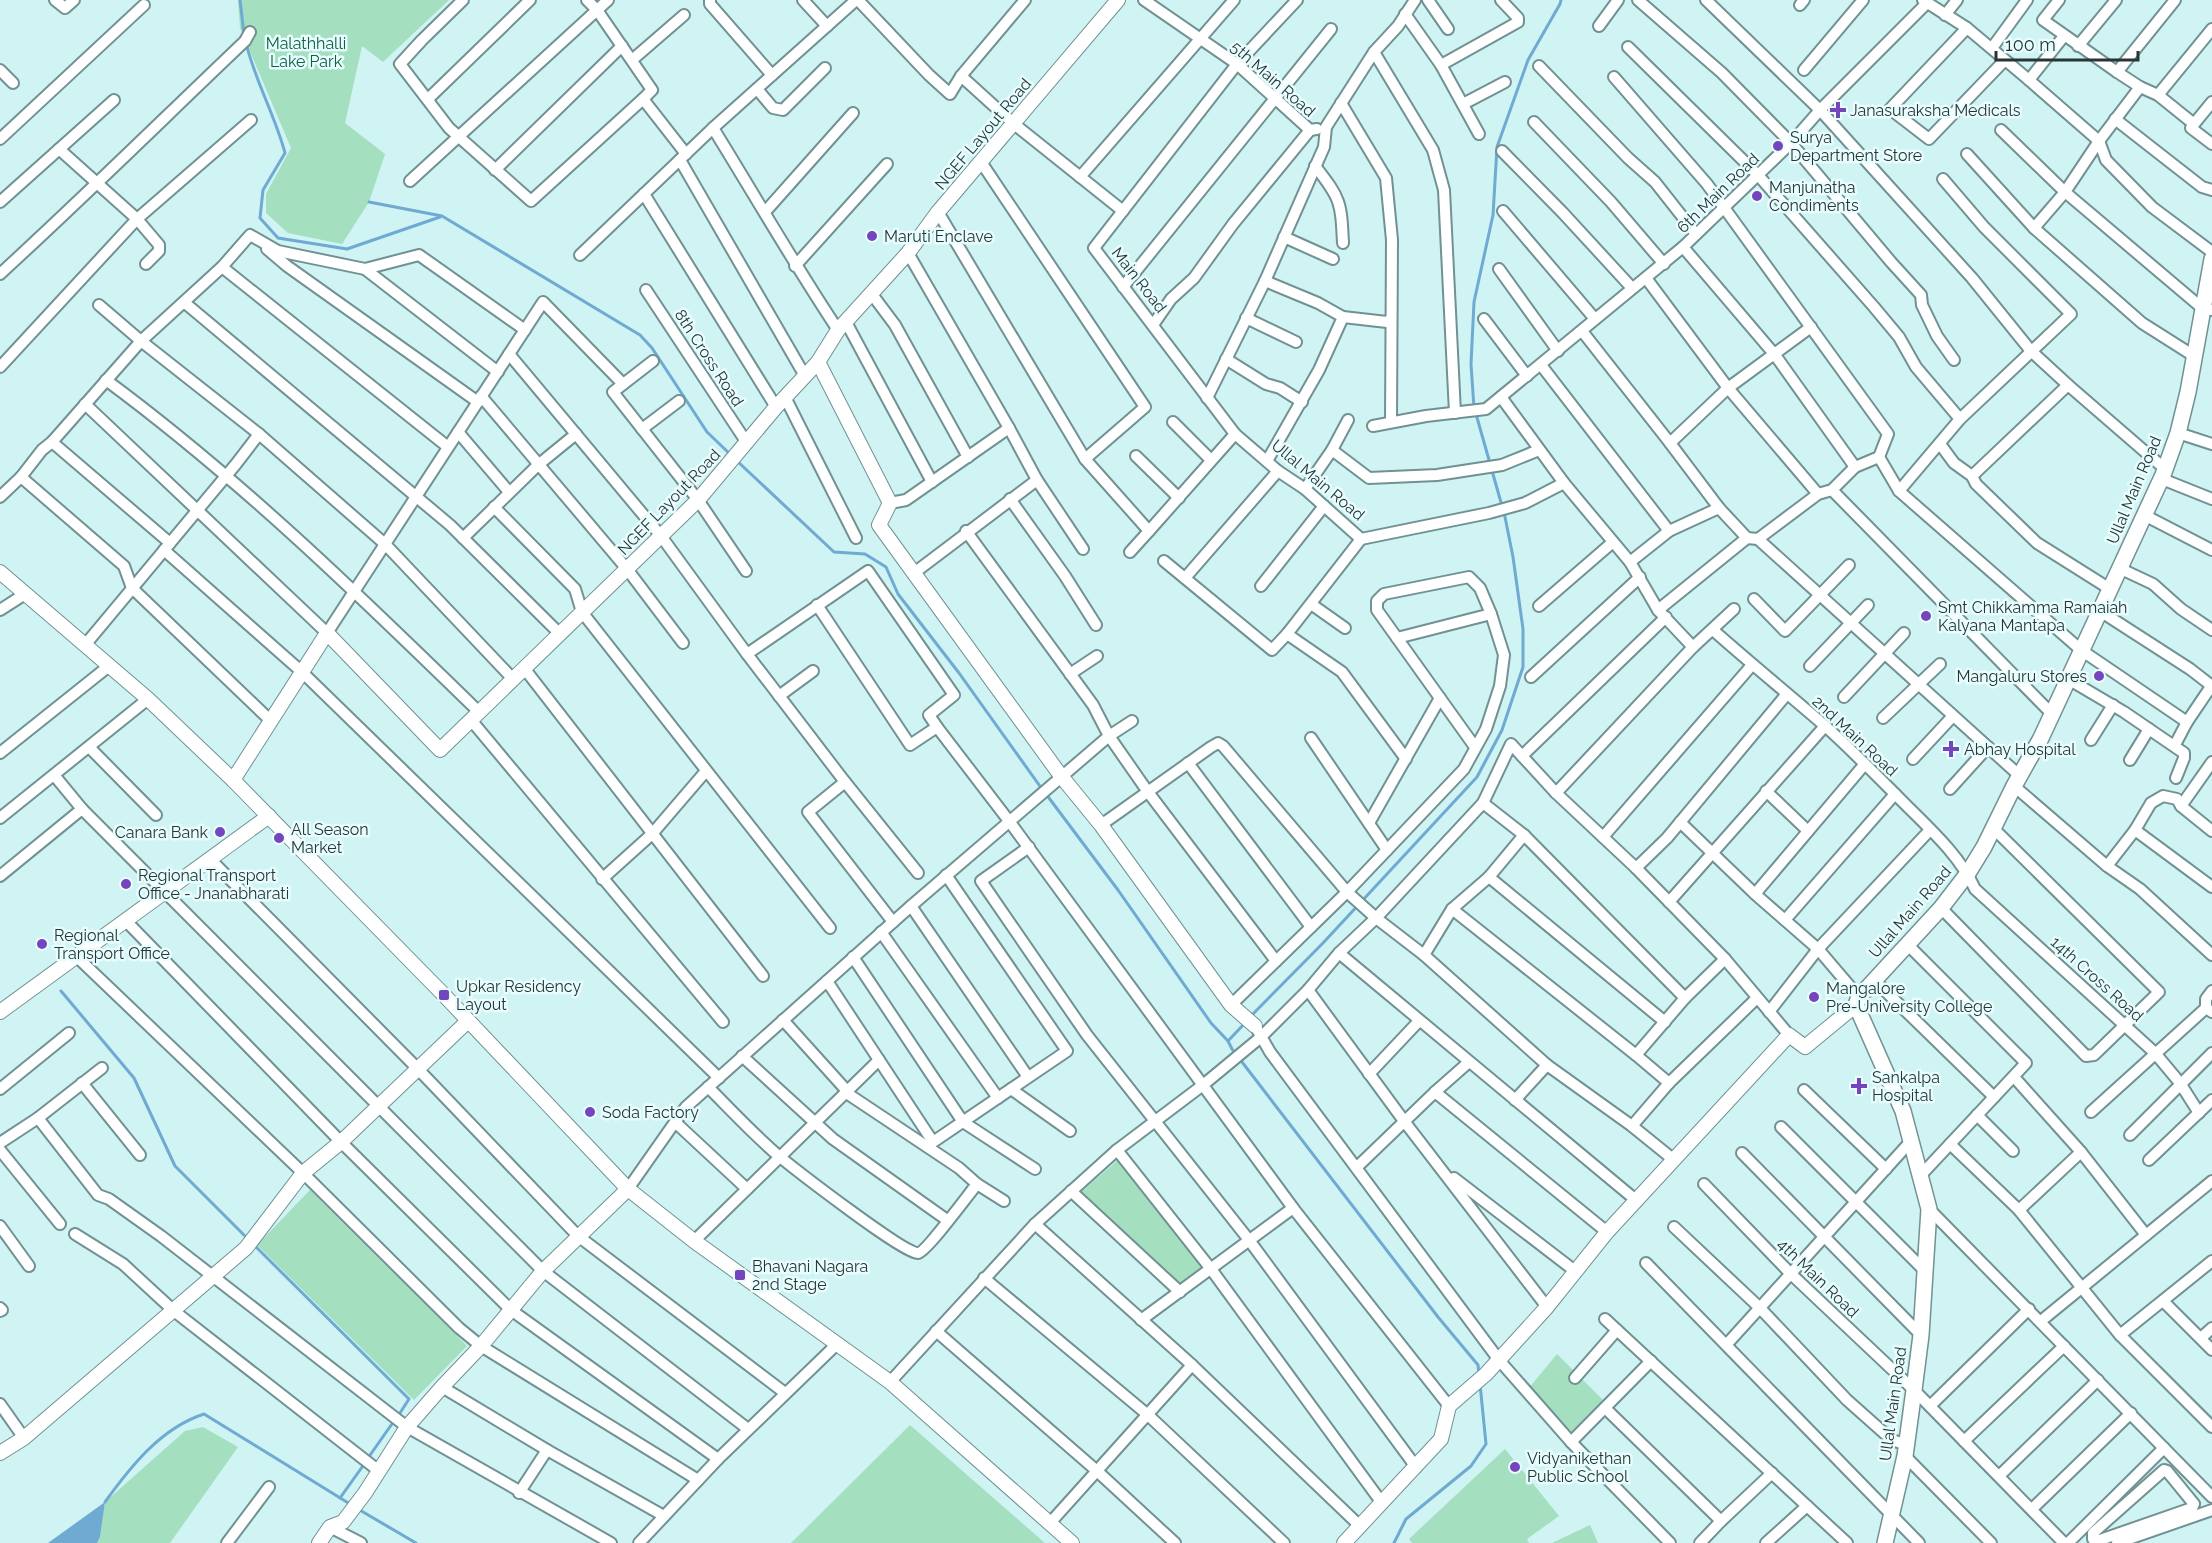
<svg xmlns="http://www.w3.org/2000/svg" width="2212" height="1543" font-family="Raleway,sans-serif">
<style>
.green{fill:#a4dfbf}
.water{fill:#6eaad2}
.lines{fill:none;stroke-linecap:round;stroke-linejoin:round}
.stream{stroke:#6eaad2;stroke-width:3}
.minor-casing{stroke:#719193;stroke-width:14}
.tertiary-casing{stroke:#719193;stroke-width:16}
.secondary-casing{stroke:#719193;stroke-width:18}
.minor{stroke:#fff;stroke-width:10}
.tertiary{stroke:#fff;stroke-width:14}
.secondary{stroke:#fff;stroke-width:15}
.poi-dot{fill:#7445bc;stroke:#e8fdfe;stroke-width:2}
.labels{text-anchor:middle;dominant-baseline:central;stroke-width:5;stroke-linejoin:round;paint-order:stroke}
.park-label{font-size:16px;fill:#0e6141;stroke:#e8fdfe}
.street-label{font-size:16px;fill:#283536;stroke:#e8fdfe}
.poi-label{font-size:16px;fill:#283536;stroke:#e8fdfe;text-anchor:start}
</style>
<rect width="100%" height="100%" fill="#d0f3f4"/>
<g class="green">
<polygon points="238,0 449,0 383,62 362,46 345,123 385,154 369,202 342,244 288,233 266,213 266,194 291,148 240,28"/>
<polygon points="1118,1160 1204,1267 1179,1284 1080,1193"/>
<polygon points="310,1190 467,1346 414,1400 257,1245"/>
<polygon points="1557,1354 1603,1400 1569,1434 1529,1388"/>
<polygon points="910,1425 1045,1543 791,1543"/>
<polygon points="203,1427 238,1447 170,1543 97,1543 100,1537 105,1502 185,1431"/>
<polygon points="1505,1449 1559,1516 1527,1539 1529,1543 1412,1543 1409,1539"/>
<polygon points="1590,1525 1598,1543 1552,1543"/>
</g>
<polygon class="water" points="105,1502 100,1537 97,1543 48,1543"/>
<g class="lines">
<g class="stream">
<polyline points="240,0 244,34"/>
<path d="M246,43C255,81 275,115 285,153L263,190L260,218L278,238L347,249L440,217"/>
<polyline points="369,202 442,216 640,335 652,348 707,432 732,456"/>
<polyline points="1474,408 1471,364 1474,302 1493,215 1497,147 1528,60 1560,4 1561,0"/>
<polyline points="1476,414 1502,506"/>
<polyline points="736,460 834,552 865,554 886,567 898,594 959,673 1042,789"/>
<polyline points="1046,794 1118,890 1211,1023 1228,1041"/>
<polyline points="61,991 134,1078 175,1166 247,1238"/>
<polyline points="1251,1016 1323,943 1477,777 1502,730 1523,667 1523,629 1513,557 1504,512"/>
<polyline points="1244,1024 1228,1041 1232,1049 1438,1317 1478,1365 1479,1374"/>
<polyline points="254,1245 409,1399 398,1416"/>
<polyline points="368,1458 394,1421"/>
<polyline points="340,1498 365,1463"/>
<path d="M105,1502C131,1466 161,1428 204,1414L350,1504"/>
<polyline points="358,1509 416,1543"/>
<polyline points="1394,1543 1406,1519 1471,1466 1486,1444 1480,1384"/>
</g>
<g class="minor-casing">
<g id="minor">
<polyline points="55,0 65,8 74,0"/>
<polyline points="463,0 422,40 400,64 449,128 531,201 643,99"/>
<polyline points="587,0 597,10 652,90 643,99 686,154"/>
<polyline points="710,0 710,4 772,75"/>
<polyline points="803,0 827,26"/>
<polyline points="858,0 929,75 950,94 961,76 1025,0"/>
<polyline points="1144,0 1237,64 1310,130 1317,129"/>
<polyline points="1297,0 1237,64 1094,248 1235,434 1278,471 1305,489 1361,539"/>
<polyline points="1428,0 1448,29"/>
<polyline points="1638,0 1722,73 1791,143 1891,262 1921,295 1922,305 1937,336 1954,360"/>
<polyline points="1706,0 1820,110 1972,278 2031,351 2068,385 2165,469"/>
<polyline points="1923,0 1967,28 2029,80 2099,141 2106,160 2152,207 2212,252"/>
<polyline points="2059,0 2043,20 2117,72 2140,87 2158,95 2194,124 2212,102"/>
<polyline points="1800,5 1804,0"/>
<polyline points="1405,14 1441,65 1479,134"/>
<polyline points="1945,15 1957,0"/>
<polyline points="1599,26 1618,0"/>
<polyline points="1967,28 1890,109 1929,139 2004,61"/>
<polyline points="2078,46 2116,0"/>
<polyline points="1628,47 1758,175 1874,307 1899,337 1916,367 1960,419"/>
<polyline points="1992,48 2027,0"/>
<polyline points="1374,52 1433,150 1444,190 1455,413"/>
<polyline points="632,60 684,15"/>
<polyline points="1441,65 1518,22 1518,18 1501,0"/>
<polyline points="1539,66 1628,158 1655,182 1696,234"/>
<polyline points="0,70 13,83"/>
<polyline points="1804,70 1863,0"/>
<polyline points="2117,72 2175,0"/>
<polyline points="961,76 1014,124 1123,211"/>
<polyline points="1614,77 1707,184 1888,434 1879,457 1855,467 1832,490 1818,494 1758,539 1747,538 1719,508 1669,531 1630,562"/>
<polyline points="2029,80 2064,36"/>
<polyline points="2140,87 2099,141 2065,192 2202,308 2212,310"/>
<polyline points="757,89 773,108 783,110 825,68"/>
<polyline points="2158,95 2212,29"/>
<polyline points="428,99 530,0"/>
<polyline points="1341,103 1386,178 1392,240 1391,422"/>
<polyline points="1463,104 1505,82"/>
<polyline points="2115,119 2202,187 2212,190"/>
<polyline points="1534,122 1611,202 1664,264"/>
<polyline points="713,128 856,0"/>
<polyline points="2191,128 2212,144"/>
<polyline points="2001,130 2065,192 2034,228 2142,323 2194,356"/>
<polyline points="0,139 144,5"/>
<polyline points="59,149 137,219 159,245 159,251 146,264"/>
<polyline points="1502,151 1563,213 1632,288"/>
<polyline points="1967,154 2034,228"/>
<polyline points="680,160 805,376"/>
<path d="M1315,166C1341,199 1341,202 1343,243"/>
<polyline points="495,170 622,46"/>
<polyline points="1080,177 1234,0"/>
<polyline points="410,181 608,0"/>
<polyline points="644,194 776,407"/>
<polyline points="0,202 114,100"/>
<polyline points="1503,211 1595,319"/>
<polyline points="765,212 853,113"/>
<polyline points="938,212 1085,459 1145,407 981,162"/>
<polyline points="1284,237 1333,259"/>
<polyline points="1683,247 1775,355 1855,467"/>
<polyline points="267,249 287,266 478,402"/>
<path d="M580,255L713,128C755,196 794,264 838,330"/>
<polyline points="795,266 887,164"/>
<polyline points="222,267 448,447"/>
<polyline points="365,269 498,372"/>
<polyline points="1499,269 1558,351"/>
<path d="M0,274C83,198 163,119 245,41L250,32"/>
<polyline points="1646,278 1728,388 1818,494"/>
<polyline points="1265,281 1318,303 1343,317 1319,370 1267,461"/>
<polyline points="1123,287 1331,29"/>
<polyline points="646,290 747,443"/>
<polyline points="871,293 895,325 968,457"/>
<polyline points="185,303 450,525 560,634"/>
<polyline points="99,305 141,341 222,267 250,235 278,251 365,269 419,255 525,330"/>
<polyline points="1343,317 1387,322 1390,320"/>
<polyline points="1246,318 1296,342"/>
<polyline points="1484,319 1527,376"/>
<polyline points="846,322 932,482"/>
<polyline points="1153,325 1171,299 1194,278 1233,224 1310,130"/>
<polyline points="1582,331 1670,443 1728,388 1811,327"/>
<polyline points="509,354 661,536 747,654 845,782 808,812 893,922"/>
<polyline points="1226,359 1266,384 1280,388 1302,402"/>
<polyline points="653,361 613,392 698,500 746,571"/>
<polyline points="1541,365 1669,531"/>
<polyline points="0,367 137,219 251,120"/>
<path d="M106,380C240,479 360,596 479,712"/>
<polyline points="481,396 627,569 683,643"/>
<polyline points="785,397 856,538"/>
<polyline points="1501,397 1564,483 1630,562 1658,610 1693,647"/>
<polyline points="1207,398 1265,281 1324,147 1326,127 1374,52 1398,26 1415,0"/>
<polyline points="85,404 327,633 543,302 623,384"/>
<polyline points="1173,422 1211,460"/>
<polyline points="1373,426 1426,416 1486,409 1683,247 1791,143 1820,110 1927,3"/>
<polyline points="1009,428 1037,480 1083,549"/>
<polyline points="642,429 679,401"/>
<polyline points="458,432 509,492"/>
<polyline points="2178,433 2212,444"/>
<polyline points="52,442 170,543"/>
<polyline points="1670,443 1719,508"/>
<polyline points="1940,444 1954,463 1972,476 1976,484 2037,543 2110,589"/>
<polyline points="1332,450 1348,420"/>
<polyline points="1136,456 1179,498"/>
<polyline points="1879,457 1899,491 2081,650 2187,722 2212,685"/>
<polyline points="1085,459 1149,531 1235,434"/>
<polyline points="1972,476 2068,385"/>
<polyline points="21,477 124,566 132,588 271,721"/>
<polyline points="2162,479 2212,499"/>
<polyline points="1305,489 1332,450 1369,478 1437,475 1502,465 1539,450"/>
<polyline points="1832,490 2052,714"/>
<polyline points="1899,491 1960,419 2071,314 1984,227 1943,179"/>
<polyline points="0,497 21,477 42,450 52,442 141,341 259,434"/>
<polyline points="1010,499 1065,576 1096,625"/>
<polyline points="890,503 906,500 1009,428 908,253"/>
<polyline points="494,507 575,589 582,612 830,928"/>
<polyline points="2144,515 2212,550"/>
<polyline points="463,538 538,465 576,434"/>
<polyline points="1361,539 1489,513 1525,503 1564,483"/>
<polyline points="1758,539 2020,776"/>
<polyline points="164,550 302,672 719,1078"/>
<polyline points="1130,552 1149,531"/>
<polyline points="1164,561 1272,650 1287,634 1361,539"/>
<polyline points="2119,568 2153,584 2181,609 2212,630"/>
<polyline points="914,573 1037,480"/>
<polyline points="1185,578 1278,471"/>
<polyline points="1261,586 1324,506"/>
<polyline points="1754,599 1785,631 1849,565"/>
<polyline points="1311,604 1345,628"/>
<polyline points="817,605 910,745 937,727"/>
<polyline points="1539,606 1613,542"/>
<polyline points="0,610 25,594"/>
<polyline points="1658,610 1747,538"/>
<polyline points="2100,611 2190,669 2212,686"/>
<path d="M1713,630C1749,662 1787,693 1824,725C1852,750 1879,778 1906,805C1930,829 1960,856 1975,889L2155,1053L2180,1083L2199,1113"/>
<polyline points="1287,634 1342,672 1406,759"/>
<polyline points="1397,638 1491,614"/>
<polyline points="85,645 236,464 259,434 385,544 513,679"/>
<polyline points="747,654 868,571 954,695 929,715 937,727 1009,821 1293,1208 1141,1320"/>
<polyline points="1810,666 1868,605"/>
<polyline points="524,668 763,976"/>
<polyline points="1070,674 1097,656"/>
<polyline points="1531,677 1640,577"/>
<polyline points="2068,679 2124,712 2184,753 2184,758 2176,778"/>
<polyline points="779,696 813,671"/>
<polyline points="1844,697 1904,633"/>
<polyline points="1883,718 1940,664"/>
<polyline points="471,720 723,1022"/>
<polyline points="1132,721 1109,736 1148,792 1276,961"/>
<polyline points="1311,738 1387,850"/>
<polyline points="2091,740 2113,705"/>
<polyline points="2177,741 2187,722"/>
<polyline points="89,747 156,815"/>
<polyline points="0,753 109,666"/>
<polyline points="1522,756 1666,617"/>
<polyline points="1913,759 1953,716"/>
<polyline points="2130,760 2149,729"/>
<polyline points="2212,762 2181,806 2212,831"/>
<polyline points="1188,763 1311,927"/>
<polyline points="54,775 82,809 543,1271 748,1429"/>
<polyline points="845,782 918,873"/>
<polyline points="2014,786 2107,866 2140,889 2212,955"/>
<polyline points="1950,789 1988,747"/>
<polyline points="1766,791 1808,831"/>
<polyline points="1556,793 1693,647 1734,609"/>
<polyline points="1483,803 1524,835 1685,998"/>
<polyline points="0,818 148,699"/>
<polyline points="1680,822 1755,894"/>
<polyline points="1369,823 1440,698"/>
<polyline points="1101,825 1211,747 1218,743 1223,746 1347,892 1376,918 1424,955 1547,1065 1632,1126 1674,1160"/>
<polyline points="2135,830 2212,887"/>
<polyline points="1603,837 1752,665"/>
<polyline points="1029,847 981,881 1087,1035 1249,1240 1416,1467"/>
<polyline points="210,859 417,1068 578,1236 785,1393"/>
<polyline points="2107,866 2135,830 2151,803 2163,796 2177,799 2181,806"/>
<polyline points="1636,868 1667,838 1786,695"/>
<polyline points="0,876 82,809"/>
<polyline points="1489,877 1665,1022"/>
<polyline points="602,879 652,834 706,771"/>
<polyline points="1669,902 1825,726"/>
<polyline points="911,906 1028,1077"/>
<polyline points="1941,908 2086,1056 2094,1055 2159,992 1994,829"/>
<polyline points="1452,909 1636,1055 1669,1083"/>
<polyline points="1785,920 1895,794"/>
<polyline points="126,921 341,1142 511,1310 718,1459"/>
<polyline points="881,932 998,1098"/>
<polyline points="1908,945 2026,1063 1921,1175"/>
<polyline points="1339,953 1637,1201"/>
<polyline points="1424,955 1452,909 1489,877 1524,835"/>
<polyline points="77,957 303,1173 459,1328 481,1346 698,1480"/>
<polyline points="853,957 963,1122 1035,1169"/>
<polyline points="1874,980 1994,1097"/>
<polyline points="827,981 933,1142 1067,1051 946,875"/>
<polyline points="1308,990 1404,1121 1547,1307"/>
<polyline points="1859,997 1818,949 1755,894 1864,765"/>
<polyline points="1231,1005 1347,892 1464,769 1486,729 1500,686 1504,655 1491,614 1480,588 1469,577 1384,594 1377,601 1377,610 1475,747"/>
<polyline points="2206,1008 2206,999 2212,991"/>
<polyline points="1769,1012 1818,949 1930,830"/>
<polyline points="783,1020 847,1091"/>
<polyline points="1258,1031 1270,1052 1499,1360 1571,1442 1670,1543"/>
<polyline points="1636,1055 1685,998 1725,959"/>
<polyline points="742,1056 833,1139 947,1220"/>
<polyline points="1369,1074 1419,1021"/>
<polyline points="2014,1077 2081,1152 2146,1235"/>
<polyline points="82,1083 140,1155"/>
<path d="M708,1087C732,1111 755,1136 780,1157C796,1170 907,1256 918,1253C926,1252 968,1195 977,1184L959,1168L845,1092"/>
<polyline points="0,1089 69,1033"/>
<polyline points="1011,1089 1070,1131"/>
<polyline points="1804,1090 1886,1169"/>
<polyline points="1435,1092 1607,1232"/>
<polyline points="1515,1100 1547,1065"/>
<polyline points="2091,1112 2206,1008 2212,1012"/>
<polyline points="1977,1115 2013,1151"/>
<polyline points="38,1118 98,1195 109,1199 161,1236 407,1427 611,1543"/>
<polyline points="675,1122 686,1107 911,906 1109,736 1093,705 966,531"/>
<polyline points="1632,1126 1669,1083 1757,998"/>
<polyline points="1781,1127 1926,1272"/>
<polyline points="2130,1135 2212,1053"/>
<polyline points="0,1143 38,1118 102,1068"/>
<polyline points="1950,1144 2019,1210"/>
<polyline points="0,1150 60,1224"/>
<polyline points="1117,1150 1211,1269 1382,1503"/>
<polyline points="2081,1152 2019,1210 2120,1335 2212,1261"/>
<polyline points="1742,1153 1921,1335"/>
<polyline points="2149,1160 2212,1100"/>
<polyline points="1357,1167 1435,1092 1469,1062"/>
<polyline points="1454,1178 1575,1271"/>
<polyline points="977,1184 1004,1201"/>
<polyline points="1704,1184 1790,1273 1914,1390 2064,1543"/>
<polyline points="628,1189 675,1122 747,1189"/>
<polyline points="1071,1191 1180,1292"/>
<polyline points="1293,1208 1449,1406"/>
<polyline points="1929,1209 2212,1497"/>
<polyline points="1035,1224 1192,1365 1360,1526"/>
<polyline points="0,1226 29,1266"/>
<polyline points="1674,1227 1759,1307 1847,1400 1892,1440 1907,1445"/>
<polyline points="75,1234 123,1264 174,1311 379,1471"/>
<polyline points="694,1241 879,1060"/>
<polyline points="1646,1263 1919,1543"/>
<polyline points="984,1278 1148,1415 1284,1543"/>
<polyline points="2163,1301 2212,1350"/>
<polyline points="0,1308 2,1310 0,1311"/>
<polyline points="1605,1319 1847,1543"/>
<polyline points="2041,1321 2212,1181"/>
<polyline points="936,1331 1097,1471 1175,1543"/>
<polyline points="2120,1335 2212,1427"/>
<polyline points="2201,1338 2212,1328"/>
<polyline points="1727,1344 1911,1141"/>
<polyline points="1575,1378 1617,1330"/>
<polyline points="890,1382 1035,1224 1117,1150 1203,1085 1261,1037 1308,990 1339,953 1376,918 1483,803 1511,744 1556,793 1636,868 1725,959 1789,1035"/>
<polyline points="442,1387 547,1450 664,1516"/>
<polyline points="0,1404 24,1438"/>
<polyline points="1930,1406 2029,1309"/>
<polyline points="1605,1408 1721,1521 1700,1543"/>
<polyline points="1964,1441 2064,1346"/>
<polyline points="1571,1442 1651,1361"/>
<polyline points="1905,1456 1991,1543"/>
<polygon points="2164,1470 2167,1471 2194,1504 2192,1508 2100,1540 2093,1539 2093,1533"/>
<polyline points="1999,1476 2098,1380"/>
<polyline points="519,1493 547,1450"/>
<polyline points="2032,1509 2131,1413"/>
<polyline points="1721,1521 1772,1473"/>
<polyline points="1050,1523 1192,1365"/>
<polyline points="330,1527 361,1543"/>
<polyline points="227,1543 269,1487"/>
<polyline points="639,1543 718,1459 836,1345"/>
<polyline points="1766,1543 1807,1506"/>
<polyline points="2068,1543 2164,1448"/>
<polyline points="2117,1543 2212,1510"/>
</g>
</g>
<g class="tertiary-casing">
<g id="tertiary">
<polyline points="818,362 890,503 879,525 1061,776 1101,825 1231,1005 1255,1026"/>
<polyline points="0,572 148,699 233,780 444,995 628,1189 694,1241 890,1382 1072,1543"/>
<polyline points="233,780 327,633 440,750 698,500 776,407 818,362 838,330 908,253 938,212 1118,0"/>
<polyline points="0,1012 269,816"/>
<polyline points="0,1453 24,1438 246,1248 303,1173 341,1142 468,1021"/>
<polyline points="319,1543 330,1527 343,1522 365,1493 407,1427 442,1387 481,1346 543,1271 628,1189"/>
<polyline points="1344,1543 1441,1439 1449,1406 1486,1374 1547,1307 1607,1232 1789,1035 1805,1047 1856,1005"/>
</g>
</g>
<g class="secondary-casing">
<polyline id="secondary" points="1885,1543 1905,1456 1914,1390 1921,1335 1929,1209 1903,1111 1856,1005 1859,997 1941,908 1968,873 1984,847 2014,786 2041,738 2163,475 2178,433 2188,392 2212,259"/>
</g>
<use href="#minor" class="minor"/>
<use href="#tertiary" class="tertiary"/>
<use href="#secondary" class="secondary"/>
</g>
<g class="poi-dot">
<path d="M1835 101h6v6h6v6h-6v6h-6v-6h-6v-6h6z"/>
<circle cx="1778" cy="146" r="6"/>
<circle cx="1757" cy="196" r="6"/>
<circle cx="872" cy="236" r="6"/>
<circle cx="1926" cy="616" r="6"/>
<circle cx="2099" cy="676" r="6"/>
<path d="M1948 740h6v6h6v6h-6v6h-6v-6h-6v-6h6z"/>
<circle cx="220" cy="832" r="6"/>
<circle cx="279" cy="838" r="6"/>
<circle cx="126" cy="884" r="6"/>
<circle cx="42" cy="944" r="6"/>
<rect x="438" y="989" width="12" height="12" rx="3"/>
<circle cx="1814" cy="997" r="6"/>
<path d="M1856 1077h6v6h6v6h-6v6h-6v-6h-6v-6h6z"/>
<circle cx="590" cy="1112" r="6"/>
<rect x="734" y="1269" width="12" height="12" rx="3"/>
<circle cx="1515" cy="1467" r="6"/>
</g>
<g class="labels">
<g class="park-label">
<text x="306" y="43">Malathhalli<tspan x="306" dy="18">Lake Park</tspan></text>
</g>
<g class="street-label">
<text transform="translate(1273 79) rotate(41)">5th Main Road</text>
<text transform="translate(983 134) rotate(-50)">NGEF Layout Road</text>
<text transform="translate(1718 193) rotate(-44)">6th Main Road</text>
<text transform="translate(1139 280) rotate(52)">Main Road</text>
<text transform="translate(709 358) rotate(57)">8th Cross Road</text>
<text transform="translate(1318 480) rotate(40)">Ullal Main Road</text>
<text transform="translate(2134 490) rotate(-67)">Ullal Main Road</text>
<text transform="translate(669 502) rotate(-46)">NGEF Layout Road</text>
<text transform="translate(1855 736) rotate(43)">2nd Main Road</text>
<text transform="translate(1910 912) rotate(-49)">Ullal Main Road</text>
<text transform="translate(2097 979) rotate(42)">14th Cross Road</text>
<text transform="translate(1818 1278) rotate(44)">4th Main Road</text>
<text transform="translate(1893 1404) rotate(-82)">Ullal Main Road</text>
</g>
<g class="poi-label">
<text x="1850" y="110">Janasuraksha Medicals</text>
<text x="1790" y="137">Surya<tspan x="1790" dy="18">Department Store</tspan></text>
<text x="1769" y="187">Manjunatha<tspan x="1769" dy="18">Condiments</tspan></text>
<text x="884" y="236">Maruti Enclave</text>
<text x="1938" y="607">Smt Chikkamma Ramaiah<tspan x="1938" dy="18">Kalyana Mantapa</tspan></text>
<text x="2087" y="676" text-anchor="end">Mangaluru Stores</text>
<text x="1964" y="749">Abhay Hospital</text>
<text x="291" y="829">All Season<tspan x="291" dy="18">Market</tspan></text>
<text x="208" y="832" text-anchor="end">Canara Bank</text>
<text x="138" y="875">Regional Transport<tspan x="138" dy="18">Office - Jnanabharati</tspan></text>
<text x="54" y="935">Regional<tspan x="54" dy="18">Transport Office</tspan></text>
<text x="456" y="986">Upkar Residency<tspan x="456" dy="18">Layout</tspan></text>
<text x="1826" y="988">Mangalore<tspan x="1826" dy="18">Pre-University College</tspan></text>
<text x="1872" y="1077">Sankalpa<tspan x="1872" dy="18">Hospital</tspan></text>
<text x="602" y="1112">Soda Factory</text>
<text x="752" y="1266">Bhavani Nagara<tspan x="752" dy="18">2nd Stage</tspan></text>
<text x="1527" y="1458">Vidyanikethan<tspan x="1527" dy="18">Public School</tspan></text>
</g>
</g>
<path d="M1996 51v9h142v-9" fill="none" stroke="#283536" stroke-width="3"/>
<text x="2005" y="51" font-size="18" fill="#283536" stroke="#e8fdfe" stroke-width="4.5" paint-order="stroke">100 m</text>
</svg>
